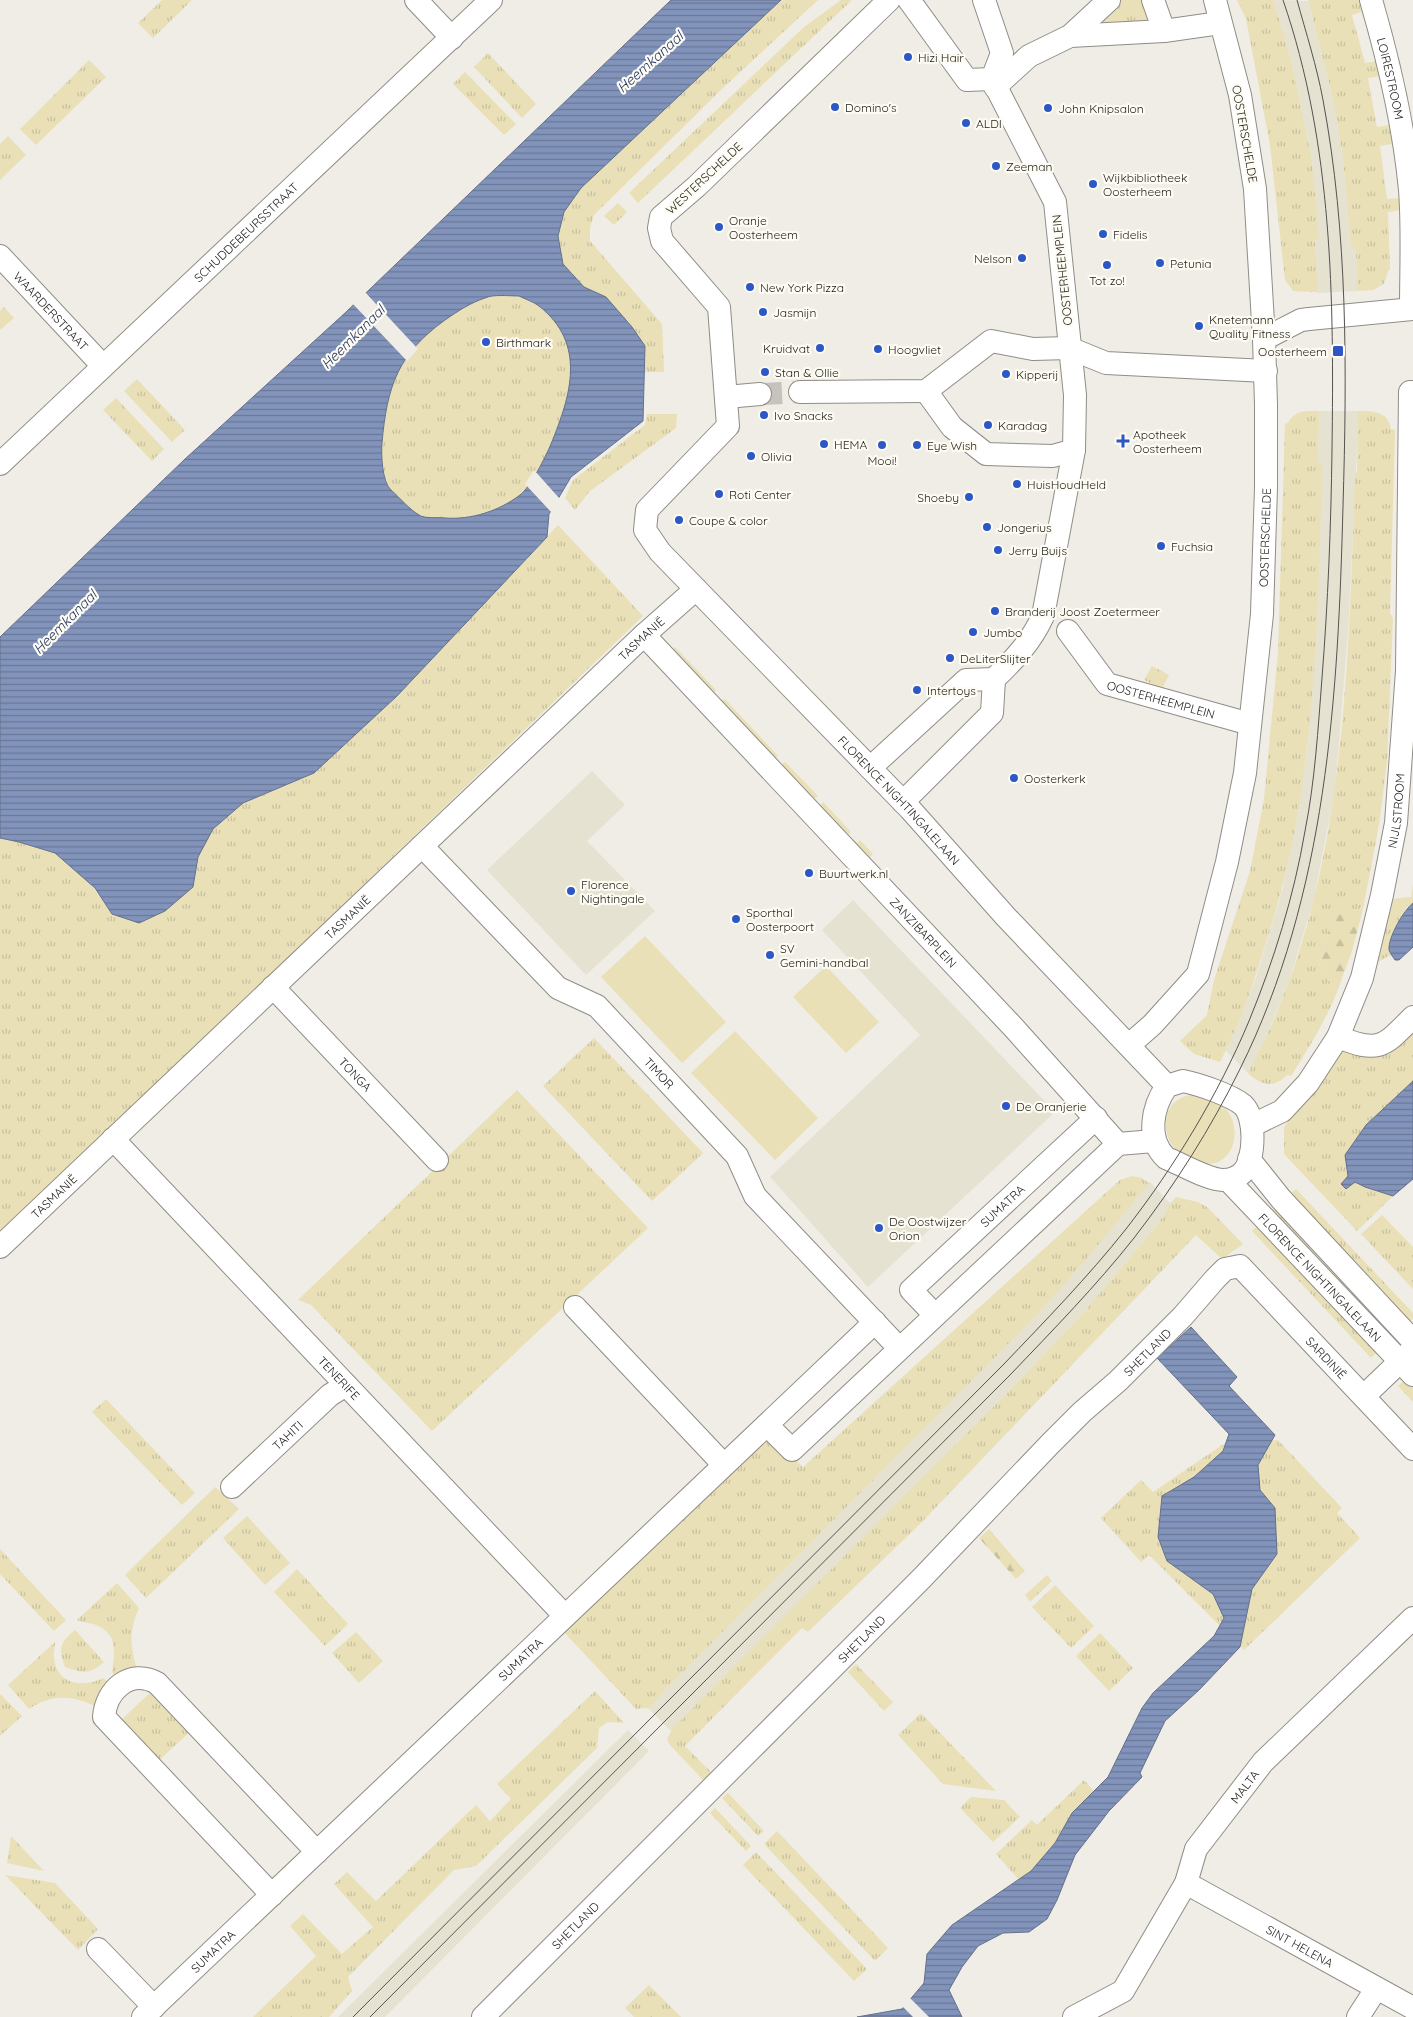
<svg xmlns="http://www.w3.org/2000/svg" width="1413" height="2017" font-family="Quicksand,sans-serif">
<style>
.built{fill:#e5e2d2}
.grass{fill:url(#grass-tufts)}
.forest{fill:url(#forest-firs)}
.garden{fill:#e9e0b8}
.water{fill:url(#water-rules);stroke:#64708b;fill-rule:evenodd}
.pier{fill:#efede5}
.lines{fill:none;stroke-linecap:round;stroke-linejoin:round}
.street-tunnel{stroke:#c5c3bc;stroke-width:22;stroke-dasharray:22 11;stroke-linecap:butt}
.street-casing{stroke:#8f8d86;stroke-width:24}
.street{stroke:#fff;stroke-width:22}
.tram{stroke:#54534f;stroke-width:1}
.poi-dot{fill:#2d57c6;stroke:#fdfbf2;stroke-width:2}
.labels{text-anchor:middle;dominant-baseline:central;stroke-width:4.5;stroke-linejoin:round;paint-order:stroke}
.poi-label{font-size:12px;fill:#1e1d1a;stroke:#fdfbf2;text-anchor:start}
.street-label{font-size:12px;fill:#1e1d1a;stroke:#fdfbf2}
.water-label{font-size:14px;font-style:italic;fill:#192d5e;stroke:#fdfbf2}
</style>
<defs>
<pattern id="grass-tufts" width="24" height="20" patternUnits="userSpaceOnUse" patternTransform="scale(1.25)"><rect width="24" height="20" fill="#e9e0b8"/><path d="M3 7l-1-3M5 7V3M7 7l1-3M15 17l-1-3M17 17v-4M19 17l1-3" fill="none" stroke="#c7c09e"/></pattern>
<pattern id="forest-firs" width="22" height="20" patternUnits="userSpaceOnUse" patternTransform="scale(1.25)"><rect width="22" height="20" fill="#e9e0b8"/><path d="M5 1l3.5 6h-7zM16 11l3.5 6h-7z" fill="#c7c09e"/></pattern>
<pattern id="water-rules" width="6" height="5" patternUnits="userSpaceOnUse" patternTransform="scale(1.25)"><rect width="6" height="5" fill="#8294bb"/><path d="M0 2.5h6" fill="none" stroke="#6a7897"/></pattern>
</defs>
<rect width="100%" height="100%" fill="#efede5"/>
<g class="built">
<polygon points="1273,0 1308,1 1333,99 1343,158 1351,247 1356,247 1357,291 1317,293 1315,239 1318,239 1312,161 1291,59"/>
<polygon points="1319,411 1359,411 1348,631 1335,790 1313,902 1288,984 1261,1050 1248,1073 1226,1051 1257,975 1282,891 1295,829 1308,744 1321,463 1318,463"/>
<polygon points="592,771 625,805 587,841 655,911 586,975 487,870"/>
<polygon points="853,900 1055,1112 868,1287 770,1177 920,1035 822,930"/>
<polygon points="1150,1182 1170,1203 1158,1224 1086,1310 1009,1391 671,1731 649,1709 667,1688 1036,1316 1140,1192"/>
<polygon points="628,1730 649,1751 385,2017 338,2017"/>
</g>
<g class="grass">
<polygon points="162,0 192,0 153,38 138,23"/>
<polygon points="781,0 818,0 725,86 594,215 590,228 590,241 662,324 664,372 645,372 645,346 606,297 584,287 563,264 558,236 564,212 581,188"/>
<polygon points="841,0 852,0 638,203 629,193 804,27"/>
<polygon points="1121,0 1145,0 1151,20 1104,24 1102,18"/>
<polygon points="1237,0 1273,0 1291,59 1312,161 1319,239 1315,240 1318,292 1293,291 1285,280 1270,145 1246,19"/>
<polygon points="1308,0 1360,0 1364,11 1352,15 1365,63 1377,61 1380,76 1368,78 1377,127 1389,125 1392,144 1380,146 1387,199 1399,198 1400,210 1388,212 1390,270 1388,271 1384,284 1373,290 1357,291 1356,247 1351,247 1343,158 1333,99"/>
<polygon points="488,53 536,104 522,118 474,67"/>
<polygon points="89,60 106,77 36,145 20,129"/>
<polygon points="465,72 516,124 504,135 453,84"/>
<polygon points="8,136 26,155 0,180 0,144"/>
<polygon points="618,203 627,212 614,225 604,216"/>
<path d="M519,296C525,299 534,302 539,306C587,345 572,395 551,444C546,456 530,488 520,495C499,511 471,520 445,518C438,517 425,519 419,515C409,509 400,498 391,490C382,482 381,454 382,442C387,386 398,354 445,320C458,311 470,303 485,298C494,294 508,296 519,296Z"/>
<polygon points="4,307 14,318 0,330 0,311"/>
<polygon points="137,379 185,430 172,442 124,391"/>
<polygon points="116,398 164,449 152,461 103,410"/>
<path d="M1319,411L1318,463H1322C1319,585 1317,709 1295,829C1288,869 1277,908 1265,946C1253,985 1239,1026 1220,1062L1194,1054L1180,1041L1207,1015L1214,980L1250,871L1264,799L1278,652L1285,424L1288,423C1294,410 1306,411 1319,411Z"/>
<path d="M1358,411C1373,411 1388,411 1391,429L1395,430L1390,613L1393,618L1387,762L1379,825L1363,909L1333,916L1319,965L1337,992C1325,1022 1308,1049 1291,1076L1287,1075C1274,1089 1260,1085 1248,1073C1346,894 1348,673 1355,473H1357Z"/>
<polygon points="647,414 677,414 676,428 590,491 575,510 565,498 573,480 645,425"/>
<path d="M558,525L643,616L0,1234V838C15,841 44,846 56,854C79,869 97,891 112,914L193,887L198,857L213,829L243,803L314,773L397,696Z"/>
<polygon points="1152,666 1169,675 1162,689 1144,680"/>
<polygon points="1413,884 1413,903 1405,909 1389,951 1392,954 1378,962 1391,899 1411,897"/>
<polygon points="1413,1027 1413,1081 1366,1125 1355,1181 1365,1187 1393,1196 1357,1231 1284,1154 1284,1127 1342,1049 1365,1057 1380,1056"/>
<polygon points="594,1038 703,1153 652,1201 543,1086"/>
<polygon points="517,1090 648,1228 432,1431 311,1305 298,1300"/>
<polygon points="1132,1176 1142,1178 1149,1183 1083,1263 1036,1316 667,1688 649,1709 646,1708 636,1709 561,1629 765,1439 774,1440 803,1467 1120,1180"/>
<polygon points="1296,1189 1413,1313 1413,1318 1409,1323 1287,1197"/>
<polygon points="1176,1197 1198,1202 1207,1207 1243,1244 1222,1259 1196,1235 920,1524 808,1632 802,1628 685,1746 714,1775 706,1783 669,1744 667,1739 673,1728 1009,1391 1086,1310 1158,1224 1169,1205"/>
<polygon points="1277,1207 1393,1330 1386,1336 1271,1213"/>
<polygon points="1382,1215 1413,1247 1413,1289 1361,1234"/>
<polygon points="1261,1222 1380,1349 1371,1358 1252,1231"/>
<polygon points="1408,1377 1413,1383 1413,1402 1398,1386"/>
<polygon points="106,1399 195,1493 182,1505 92,1412"/>
<polygon points="1278,1440 1342,1508 1337,1513 1360,1538 1244,1650 1149,1555 1141,1562 1101,1518 1141,1480 1153,1492 1222,1445"/>
<polygon points="215,1487 239,1509 146,1598 125,1575"/>
<polygon points="247,1516 290,1563 265,1585 223,1538"/>
<polygon points="0,1549 66,1620 54,1631 0,1574"/>
<polygon points="297,1569 348,1624 325,1646 274,1592"/>
<polygon points="1047,1575 1052,1581 1030,1602 1025,1595"/>
<path d="M117,1583L139,1608C129,1631 130,1645 137,1669L117,1679L112,1672C115,1652 118,1634 96,1625C90,1622 83,1623 77,1620Z"/>
<polygon points="1055,1585 1094,1626 1071,1648 1032,1607"/>
<path d="M75,1630L104,1662C89,1675 83,1673 65,1667C58,1649 60,1642 75,1630Z"/>
<polygon points="356,1632 383,1661 359,1683 332,1653"/>
<polygon points="1100,1633 1133,1668 1109,1691 1076,1656"/>
<path d="M55,1642C55,1647 53,1653 54,1658C57,1685 83,1688 103,1678L111,1684L95,1706C72,1695 51,1694 29,1709L8,1685Z"/>
<polygon points="856,1664 893,1702 884,1711 848,1672"/>
<polygon points="154,1689 192,1730 156,1763 118,1723"/>
<polygon points="595,1691 624,1723 608,1722 599,1728 597,1748 476,1866 454,1870 348,1977 352,1991 329,2017 253,2017 316,1956 290,1926 303,1914 342,1954 373,1927 334,1884 347,1872 376,1901 476,1805 490,1821 511,1799 497,1784"/>
<polygon points="0,1694 22,1716 0,1736"/>
<polygon points="921,1713 996,1791 943,1784 898,1735"/>
<polygon points="1084,1780 1094,1791 1072,1813 1055,1843 1031,1871 1019,1880 996,1854 1032,1820 1037,1825"/>
<polygon points="728,1793 764,1831 758,1836 722,1798"/>
<polygon points="971,1797 1004,1800 1020,1817 993,1842 960,1808"/>
<polygon points="715,1808 751,1846 746,1851 710,1813"/>
<polygon points="777,1831 888,1948 875,1961 764,1844"/>
<polygon points="11,1836 44,1871 7,1863"/>
<polygon points="756,1852 867,1969 854,1981 743,1865"/>
<polygon points="5,1875 55,1883 98,1929 78,1950"/>
<polygon points="649,1985 681,2017 634,2017 625,2008"/>
</g>
<g class="forest">
<polygon points="1363,909 1352,951 1337,992 1319,965 1333,915"/>
<polygon points="989,1529 1025,1571 1016,1579 979,1538"/>
</g>
<g class="garden">
<polygon points="675,647 716,690 710,696 669,653"/>
<polygon points="721,699 723,700 725,699 778,756 772,761 716,703"/>
<polygon points="785,762 818,796 811,802 778,768"/>
<polygon points="823,802 851,832 845,838 820,806"/>
<polygon points="855,840 857,843 860,840 873,854 866,861 851,844"/>
<polygon points="645,936 726,1022 682,1063 601,977"/>
<polygon points="826,966 879,1022 846,1053 793,997"/>
<polygon points="735,1031 818,1118 775,1160 691,1073"/>
<path d="M1193,1094C1201,1097 1212,1099 1219,1103C1239,1116 1241,1151 1218,1162C1210,1165 1205,1164 1196,1161C1192,1159 1186,1158 1182,1155C1165,1145 1159,1114 1176,1101C1181,1097 1187,1096 1193,1094Z"/>
</g>
<g class="water">
<path d="M671,0H781L581,188L564,212L558,236L563,264L584,287L606,297L632,327L645,346L643,421L571,477L549,514L547,537L397,696L314,773L243,803L213,829L198,857L193,887L165,911L139,923L112,914L95,888L55,853L19,842L0,838V637L185,459L345,313ZM519,296C525,299 534,302 539,306C587,344 571,395 551,444C546,456 530,488 520,495C499,511 471,520 445,518C438,517 425,519 419,515C409,509 400,498 391,490C382,482 381,454 382,443C387,386 398,354 445,320C458,311 470,303 485,298C494,294 508,296 519,296Z"/>
<path d="M1413,903V947L1399,960H1395C1393,957 1390,953 1389,950C1388,937 1404,910 1413,903Z"/>
<polygon points="1413,1081 1413,1179 1393,1196 1365,1187 1355,1182 1346,1189 1341,1184 1348,1176 1345,1155 1366,1125"/>
<polygon points="1191,1327 1237,1377 1229,1386 1275,1435 1258,1465 1260,1490 1275,1508 1277,1554 1252,1589 1240,1647 1199,1690 1165,1721 1140,1773 1142,1777 1109,1811 1075,1855 1057,1900 1047,1919 1029,1932 1003,1933 978,1946 962,1967 949,1990 962,2017 857,2017 902,2009 924,1983 927,1954 952,1925 1031,1871 1055,1843 1072,1813 1108,1777 1142,1708 1153,1693 1214,1636 1224,1618 1213,1594 1167,1561 1158,1537 1162,1496 1194,1477 1223,1451 1229,1434 1157,1358"/>
</g>
<g class="pier">
<polygon points="364,291 418,349 407,361 352,303"/>
<polygon points="534,470 560,499 552,513 525,484"/>
<polygon points="909,1997 929,2017 913,2017 902,2006"/>
</g>
<g class="lines">
<polyline class="street-tunnel" points="760,394 800,392"/>
<g class="street-casing">
<g id="street">
<polyline points="416,0 452,38"/>
<path id="s1" d="M889,0L697,186L661,217L659,228L662,241L719,307L728,426L647,510L645,530L660,552L910,809L1006,917L1167,1086"/>
<polyline points="909,0 967,80 992,79"/>
<polyline points="1153,0 1164,31"/>
<path id="s2" d="M1371,0C1389,62 1404,126 1410,190C1413,229 1411,270 1411,309"/>
<polyline points="1070,36 1164,31 1220,23"/>
<polyline points="995,87 1029,56 1070,36 1109,0"/>
<path id="s3" d="M0,256L103,366"/>
<polyline points="1264,339 1301,320 1309,319 1413,309"/>
<polyline points="926,391 952,427 986,454 1053,456 1074,450"/>
<polyline points="800,392 926,391 991,341 1033,349 1069,348 1106,363 1266,371"/>
<polyline points="726,397 760,394"/>
<path id="s4" d="M0,464L491,0"/>
<path id="s5" d="M1068,631L1107,684L1250,724"/>
<path id="s6" d="M644,635L1014,1028L1118,1144"/>
<path d="M870,768L966,680L994,679C1014,660 1031,642 1043,616L1074,450L1075,395L1055,202L992,79L1002,53L984,0"/>
<polyline points="903,802 992,713 994,679"/>
<path id="s7" d="M422,846L558,988L597,1006L737,1156L755,1196L899,1348"/>
<path id="s8" d="M273,987L437,1160"/>
<path d="M1338,1037C1380,1054 1384,1046 1413,1017"/>
<path id="s9" d="M1129,1045L1152,1025L1198,974L1227,862L1245,773L1262,614L1266,487V405L1264,339L1255,189L1240,95L1215,0"/>
<path d="M1183,1081C1198,1084 1231,1095 1243,1105C1256,1118 1255,1157 1244,1171C1239,1177 1231,1180 1223,1180C1208,1180 1181,1164 1166,1158C1146,1139 1152,1107 1167,1086Z"/>
<path id="s10" d="M1253,1125L1282,1111L1308,1083L1338,1037L1362,978L1382,895L1396,823L1407,671L1410,392H1413"/>
<path id="s11" d="M113,1139L565,1616"/>
<polyline points="1249,1159 1281,1199 1413,1341"/>
<path id="s12" d="M1228,1180L1413,1375"/>
<path id="s13" d="M0,1247L644,635L696,589"/>
<polyline points="575,1307 724,1465"/>
<path id="s14" d="M935,1315L911,1290L1096,1118"/>
<polyline points="1364,1396 1410,1352"/>
<polyline points="767,1425 792,1450 1118,1144 1154,1141"/>
<path id="s15" d="M232,1487L330,1395L346,1385"/>
<path id="s16" d="M1186,1883L1413,2008"/>
<path d="M272,1895L104,1717C106,1690 130,1668 157,1683L317,1852"/>
<polyline points="98,1949 154,2007"/>
<path id="s17" d="M143,2017L875,1322"/>
<path id="s18" d="M483,2017L922,1578L1050,1444L1082,1412L1118,1381L1183,1316L1215,1279L1225,1269L1240,1266L1413,1449"/>
<path id="s19" d="M1074,2017L1123,1991L1186,1883L1196,1849L1263,1762L1413,1618"/>
<polyline points="1358,2017 1376,1989"/>
</g>
</g>
<use href="#street" class="street"/>
<g class="tram">
<path d="M353,2017L1003,1365C1045,1321 1088,1277 1126,1229C1175,1166 1218,1095 1249,1021C1274,960 1294,896 1305,831C1315,781 1318,729 1322,678C1328,602 1331,526 1332,450C1334,299 1333,145 1283,0"/>
<path d="M370,2017L1010,1375C1053,1330 1096,1286 1134,1238C1175,1185 1211,1128 1240,1069C1327,894 1338,697 1343,506C1347,371 1348,233 1323,100C1317,67 1306,33 1297,0"/>
</g>
</g>
<g class="poi-dot">
<circle cx="908" cy="57" r="5"/>
<circle cx="835" cy="107" r="5"/>
<circle cx="1048" cy="108" r="5"/>
<circle cx="966" cy="123" r="5"/>
<circle cx="996" cy="166" r="5"/>
<circle cx="1093" cy="184" r="5"/>
<circle cx="719" cy="227" r="5"/>
<circle cx="1103" cy="234" r="5"/>
<circle cx="1022" cy="258" r="5"/>
<circle cx="1160" cy="263" r="5"/>
<circle cx="1107" cy="265" r="5"/>
<circle cx="750" cy="287" r="5"/>
<circle cx="763" cy="312" r="5"/>
<circle cx="1199" cy="326" r="5"/>
<circle cx="486" cy="342" r="5"/>
<circle cx="820" cy="348" r="5"/>
<circle cx="878" cy="349" r="5"/>
<rect x="1332" y="345" width="12" height="12" rx="2.5"/>
<circle cx="765" cy="372" r="5"/>
<circle cx="1006" cy="374" r="5"/>
<circle cx="764" cy="415" r="5"/>
<circle cx="988" cy="425" r="5"/>
<path d="M1120.5 433.5h5v5h5v5h-5v5h-5v-5h-5v-5h5z"/>
<circle cx="824" cy="444" r="5"/>
<circle cx="882" cy="445" r="5"/>
<circle cx="917" cy="445" r="5"/>
<circle cx="751" cy="456" r="5"/>
<circle cx="1017" cy="484" r="5"/>
<circle cx="719" cy="494" r="5"/>
<circle cx="969" cy="497" r="5"/>
<circle cx="679" cy="520" r="5"/>
<circle cx="987" cy="527" r="5"/>
<circle cx="1161" cy="546" r="5"/>
<circle cx="998" cy="550" r="5"/>
<circle cx="995" cy="611" r="5"/>
<circle cx="973" cy="632" r="5"/>
<circle cx="950" cy="658" r="5"/>
<circle cx="917" cy="690" r="5"/>
<circle cx="1014" cy="778" r="5"/>
<circle cx="809" cy="873" r="5"/>
<circle cx="571" cy="891" r="5"/>
<circle cx="736" cy="919" r="5"/>
<circle cx="770" cy="955" r="5"/>
<circle cx="1006" cy="1106" r="5"/>
<circle cx="879" cy="1228" r="5"/>
</g>
<g class="labels">
<g class="poi-label">
<text x="918" y="57">Hizi Hair</text>
<text x="845" y="107">Domino's</text>
<text x="1058" y="108">John Knipsalon</text>
<text x="976" y="123">ALDI</text>
<text x="1006" y="166">Zeeman</text>
<text x="1103" y="177">Wijkbibliotheek<tspan x="1103" dy="14">Oosterheem</tspan></text>
<text x="729" y="220">Oranje<tspan x="729" dy="14">Oosterheem</tspan></text>
<text x="1113" y="234">Fidelis</text>
<text x="1012" y="258" text-anchor="end">Nelson</text>
<text x="1170" y="263">Petunia</text>
<text x="1107" y="280" text-anchor="middle">Tot zo!</text>
<text x="760" y="287">New York Pizza</text>
<text x="773" y="312">Jasmijn</text>
<text x="1209" y="319">Knetemann<tspan x="1209" dy="14">Quality Fitness</tspan></text>
<text x="496" y="342">Birthmark</text>
<text x="810" y="348" text-anchor="end">Kruidvat</text>
<text x="888" y="349">Hoogvliet</text>
<text x="1327" y="351" text-anchor="end">Oosterheem</text>
<text x="775" y="372">Stan &amp; Ollie</text>
<text x="1016" y="374">Kipperij</text>
<text x="774" y="415">Ivo Snacks</text>
<text x="998" y="425">Karadag</text>
<text x="1133" y="434">Apotheek<tspan x="1133" dy="14">Oosterheem</tspan></text>
<text x="834" y="444">HEMA</text>
<text x="927" y="445">Eye Wish</text>
<text x="761" y="456">Olivia</text>
<text x="882" y="460" text-anchor="middle">Mooi!</text>
<text x="1027" y="484">HuisHoudHeld</text>
<text x="729" y="494">Roti Center</text>
<text x="959" y="497" text-anchor="end">Shoeby</text>
<text x="689" y="520">Coupe &amp; color</text>
<text x="997" y="527">Jongerius</text>
<text x="1171" y="546">Fuchsia</text>
<text x="1008" y="550">Jerry Buijs</text>
<text x="1005" y="611">Branderij Joost Zoetermeer</text>
<text x="983" y="632">Jumbo</text>
<text x="960" y="658">DeLiterSlijter</text>
<text x="927" y="690">Intertoys</text>
<text x="1024" y="778">Oosterkerk</text>
<text x="819" y="873">Buurtwerk.nl</text>
<text x="581" y="884">Florence<tspan x="581" dy="14">Nightingale</tspan></text>
<text x="746" y="912">Sporthal<tspan x="746" dy="14">Oosterpoort</tspan></text>
<text x="780" y="948">SV<tspan x="780" dy="14">Gemini-handbal</tspan></text>
<text x="1016" y="1106">De Oranjerie</text>
<text x="889" y="1221">De Oostwijzer<tspan x="889" dy="14">Orion</tspan></text>
</g>
<g class="street-label">
<text stroke="none"><textPath href="#s2" startOffset="81">LOIRESTROOM</textPath></text>
<text transform="translate(1245 134) rotate(80)">OOSTERSCHELDE</text>
<text transform="translate(704 178) rotate(-43)">WESTERSCHELDE</text>
<text stroke="none"><textPath href="#s4" startOffset="338">SCHUDDEBEURSSTRAAT</textPath></text>
<text transform="translate(1062 270) rotate(-96)">OOSTERHEEMPLEIN</text>
<text stroke="none"><textPath href="#s3" startOffset="75">WAARDERSTRAAT</textPath></text>
<text stroke="none"><textPath href="#s9" startOffset="542">OOSTERSCHELDE</textPath></text>
<text stroke="none"><textPath href="#s13" startOffset="884">TASMANIË</textPath></text>
<text stroke="none"><textPath href="#s5" startOffset="122">OOSTERHEEMPLEIN</textPath></text>
<text stroke="none"><textPath href="#s1" startOffset="1054">FLORENCE NIGHTINGALELAAN</textPath></text>
<text stroke="none"><textPath href="#s10" startOffset="360">NIJLSTROOM</textPath></text>
<text stroke="none"><textPath href="#s13" startOffset="479">TASMANIË</textPath></text>
<text stroke="none"><textPath href="#s6" startOffset="408">ZANZIBARPLEIN</textPath></text>
<text stroke="none"><textPath href="#s7" startOffset="331">TIMOR</textPath></text>
<text stroke="none"><textPath href="#s8" startOffset="120">TONGA</textPath></text>
<text stroke="none"><textPath href="#s13" startOffset="74">TASMANIË</textPath></text>
<text stroke="none"><textPath href="#s14" startOffset="159">SUMATRA</textPath></text>
<text stroke="none"><textPath href="#s12" startOffset="134">FLORENCE NIGHTINGALELAAN</textPath></text>
<text stroke="none"><textPath href="#s18" startOffset="940">SHETLAND</textPath></text>
<text stroke="none"><textPath href="#s18" startOffset="1195">SARDINIË</textPath></text>
<text stroke="none"><textPath href="#s11" startOffset="329">TENERIFE</textPath></text>
<text stroke="none"><textPath href="#s15" startOffset="76">TAHITI</textPath></text>
<text stroke="none"><textPath href="#s18" startOffset="535">SHETLAND</textPath></text>
<text stroke="none"><textPath href="#s17" startOffset="520">SUMATRA</textPath></text>
<text stroke="none"><textPath href="#s19" startOffset="295">MALTA</textPath></text>
<text stroke="none"><textPath href="#s18" startOffset="130">SHETLAND</textPath></text>
<text stroke="none"><textPath href="#s16" startOffset="130">SINT HELENA</textPath></text>
<text stroke="none"><textPath href="#s17" startOffset="96">SUMATRA</textPath></text>
</g>
<g class="water-label">
<text transform="translate(650 62) rotate(-42)">Heemkanaal</text>
<text transform="translate(353 337) rotate(-45)">Heemkanaal</text>
<text transform="translate(65 622) rotate(-45)">Heemkanaal</text>
</g>
</g>
</svg>
